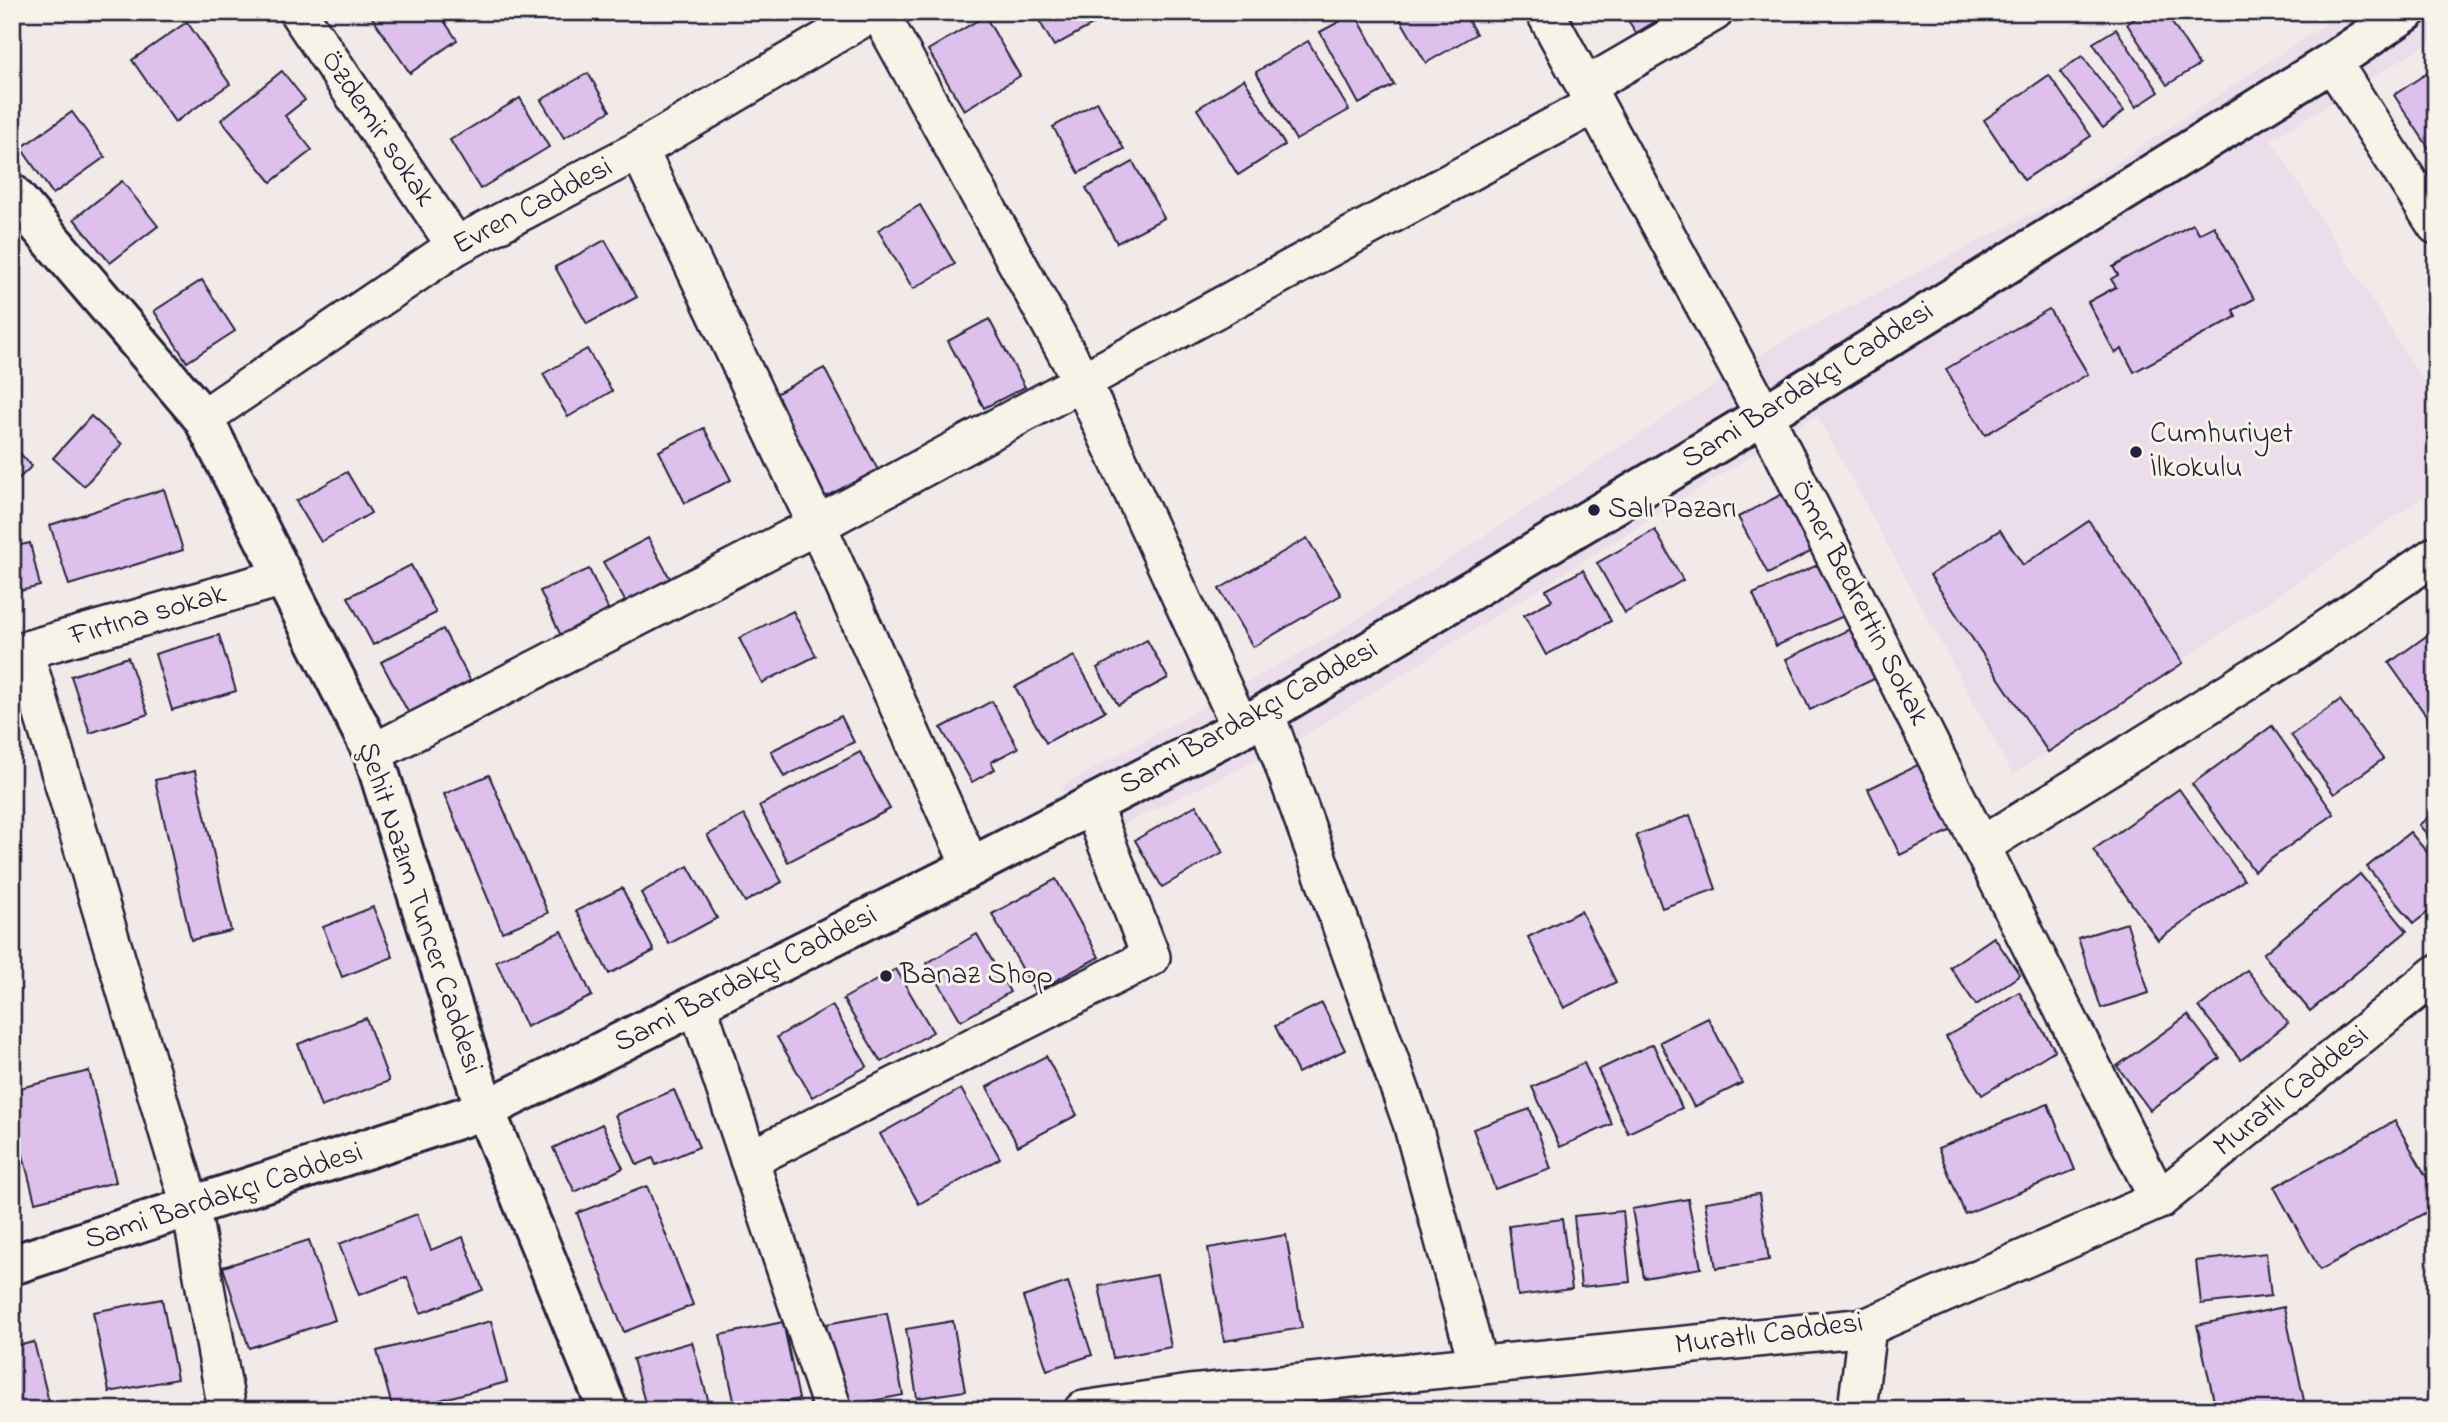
<svg xmlns="http://www.w3.org/2000/svg" width="2448" height="1422" font-family="'Indie Flower',sans-serif">
<style>
.built{fill:#ecddea}
.building{fill:#dec0ed;stroke:#22223b;stroke-width:2}
.lines{fill:none;stroke-linecap:round;stroke-linejoin:round}
.street-casing{stroke:#22223b;stroke-width:42}
.secondary-casing{stroke:#22223b;stroke-width:44}
.street{stroke:#f7f3e8;stroke-width:37}
.secondary{stroke:#f7f3e8;stroke-width:38}
.poi-dot{fill:#22223b;stroke:#f7f3e8;stroke-width:2.5}
.labels{text-anchor:middle;dominant-baseline:central;stroke-width:6;stroke-linejoin:round;paint-order:stroke}
.street-label{font-size:30px;fill:#22223b;stroke:#f7f3e8}
.poi-label{font-size:30px;fill:#22223b;stroke:#f7f3e8;text-anchor:start}
</style>
<rect width="100%" height="100%" fill="#f2e9e9"/>
<filter id="ink" filterUnits="userSpaceOnUse"><feTurbulence type="fractalNoise" baseFrequency=".0143" numOctaves="2"/><feDisplacementMap in="SourceGraphic" scale="14" xChannelSelector="R" yChannelSelector="G"/><feConvolveMatrix kernelMatrix="1 2 1 2 8 2 1 2 1" color-interpolation-filters="sRGB"/></filter>
<g filter="url(#ink)">
<polygon class="built" points="2344,12 2436,12 2436,38 2271,140 2436,401 2436,488 2013,775 1817,415 1289,745 1084,843 1062,786 1336,633 1776,345 2065,197"/>
<g class="building">
<polygon points="377,12 438,12 457,40 410,73 371,16"/>
<polygon points="1034,12 1087,12 1094,24 1054,46"/>
<polygon points="1396,12 1463,12 1476,34 1426,63"/>
<polygon points="1623,12 1671,12 1636,33"/>
<polygon points="2144,12 2165,12 2199,65 2167,85 2127,24"/>
<polygon points="1355,13 1394,85 1359,104 1320,32"/>
<polygon points="985,16 1020,76 964,110 928,50"/>
<polygon points="187,22 230,84 175,122 132,60"/>
<polygon points="2116,29 2159,92 2136,107 2093,43"/>
<polygon points="1308,41 1349,110 1296,140 1256,72"/>
<polygon points="2082,56 2124,111 2103,128 2060,72"/>
<polygon points="2436,67 2436,159 2394,95"/>
<polygon points="282,71 305,100 285,116 312,150 271,182 221,120"/>
<polygon points="588,73 610,111 564,138 541,100"/>
<polygon points="2049,75 2091,136 2024,180 1984,120"/>
<polygon points="1244,79 1285,145 1238,175 1197,109"/>
<polygon points="520,98 549,147 480,189 450,140"/>
<polygon points="1097,102 1124,149 1079,173 1053,127"/>
<polygon points="72,112 105,157 53,194 21,148"/>
<polygon points="1133,162 1164,218 1117,243 1086,188"/>
<polygon points="122,181 158,226 110,263 74,219"/>
<polygon points="920,205 955,264 913,289 878,230"/>
<polygon points="2193,224 2199,234 2214,226 2254,299 2233,310 2236,317 2134,372 2122,349 2115,353 2088,302 2116,287 2111,279 2118,275 2113,267"/>
<polygon points="605,240 637,297 587,324 555,267"/>
<polygon points="202,280 235,331 187,362 154,311"/>
<polygon points="2049,309 2088,374 1985,435 1946,369"/>
<polygon points="989,319 1025,387 984,408 948,341"/>
<polygon points="587,349 612,391 568,417 543,374"/>
<polygon points="824,368 878,470 821,499 768,398"/>
<polygon points="91,416 122,444 84,486 53,458"/>
<polygon points="704,428 731,480 685,503 659,451"/>
<polygon points="12,445 32,466 12,485"/>
<polygon points="347,472 371,513 321,542 296,501"/>
<polygon points="164,489 183,550 69,585 50,525"/>
<polygon points="1786,492 1816,549 1768,574 1738,517"/>
<polygon points="2089,521 2183,663 2048,752 1930,575 2000,530 2023,565"/>
<polygon points="1655,530 1683,580 1625,613 1597,563"/>
<polygon points="648,538 672,582 628,606 603,562"/>
<polygon points="1307,538 1341,595 1253,647 1219,589"/>
<polygon points="30,543 40,586 12,593 12,547"/>
<polygon points="1822,563 1846,615 1776,646 1753,594"/>
<polygon points="411,565 436,613 373,645 348,597"/>
<polygon points="589,569 611,615 562,638 540,591"/>
<polygon points="1583,570 1611,621 1546,655 1524,615 1552,600 1546,590"/>
<polygon points="793,611 816,656 762,683 739,638"/>
<polygon points="1852,628 1876,678 1810,710 1786,659"/>
<polygon points="443,629 476,691 414,723 381,662"/>
<polygon points="2436,629 2436,728 2435,728 2389,663"/>
<polygon points="219,635 236,691 172,710 155,654"/>
<polygon points="1147,640 1168,678 1118,705 1097,668"/>
<polygon points="1074,656 1105,711 1046,743 1015,687"/>
<polygon points="128,657 148,714 90,733 71,676"/>
<polygon points="2340,700 2383,759 2334,794 2291,735"/>
<polygon points="992,701 1018,748 991,762 995,769 972,782 941,728"/>
<polygon points="841,716 854,742 784,777 771,751"/>
<polygon points="2272,726 2334,814 2254,871 2192,784"/>
<polygon points="860,752 890,809 788,862 759,806"/>
<polygon points="1928,760 1960,826 1900,855 1868,789"/>
<polygon points="195,771 231,931 191,940 155,780"/>
<polygon points="489,775 548,913 502,932 444,794"/>
<polygon points="2179,789 2244,880 2158,940 2093,850"/>
<polygon points="1196,805 1223,852 1162,887 1135,840"/>
<polygon points="2436,811 2436,845 2419,825"/>
<polygon points="744,815 782,882 745,902 707,835"/>
<polygon points="1690,815 1716,889 1662,908 1636,835"/>
<polygon points="2410,832 2436,863 2436,906 2414,923 2367,867"/>
<polygon points="688,866 717,918 669,944 641,893"/>
<polygon points="2360,874 2407,931 2310,1011 2263,954"/>
<polygon points="1056,879 1099,957 1035,992 992,914"/>
<polygon points="622,888 654,951 609,974 576,911"/>
<polygon points="373,907 393,957 342,977 323,927"/>
<polygon points="1581,911 1616,982 1564,1008 1528,937"/>
<polygon points="2127,923 2149,993 2101,1008 2078,938"/>
<polygon points="562,931 592,996 526,1027 496,961"/>
<polygon points="977,934 1010,992 961,1021 927,963"/>
<polygon points="1994,937 2020,975 1976,1005 1950,967"/>
<polygon points="896,969 933,1032 881,1062 843,999"/>
<polygon points="2247,970 2288,1023 2241,1060 2199,1007"/>
<polygon points="2019,992 2055,1050 1982,1095 1946,1037"/>
<polygon points="1322,1003 1345,1050 1298,1073 1275,1026"/>
<polygon points="832,1005 867,1066 812,1097 777,1037"/>
<polygon points="2188,1015 2220,1058 2150,1110 2117,1066"/>
<polygon points="366,1018 389,1081 321,1107 298,1044"/>
<polygon points="1708,1018 1742,1083 1694,1107 1660,1042"/>
<polygon points="1653,1044 1682,1108 1628,1133 1598,1070"/>
<polygon points="1046,1056 1077,1115 1018,1146 987,1087"/>
<polygon points="1584,1063 1612,1124 1560,1147 1532,1087"/>
<polygon points="89,1071 116,1182 35,1202 12,1112 12,1090"/>
<polygon points="961,1089 1000,1158 919,1204 880,1134"/>
<polygon points="674,1090 699,1147 656,1165 653,1158 637,1165 615,1115"/>
<polygon points="2048,1104 2075,1170 1965,1214 1938,1148"/>
<polygon points="1530,1109 1551,1169 1495,1189 1473,1129"/>
<polygon points="2395,1121 2436,1194 2436,1207 2320,1270 2274,1187"/>
<polygon points="602,1124 623,1168 575,1192 553,1148"/>
<polygon points="647,1186 693,1305 624,1332 577,1213"/>
<polygon points="1759,1194 1769,1260 1716,1268 1705,1202"/>
<polygon points="1688,1199 1701,1268 1644,1278 1632,1209"/>
<polygon points="1623,1211 1630,1282 1581,1287 1574,1216"/>
<polygon points="417,1214 431,1250 463,1237 483,1290 421,1313 407,1277 359,1295 339,1244"/>
<polygon points="1562,1219 1572,1289 1518,1296 1509,1226"/>
<polygon points="1286,1235 1302,1328 1224,1341 1208,1248"/>
<polygon points="309,1240 335,1320 249,1348 223,1267"/>
<polygon points="2266,1253 2271,1296 2201,1304 2196,1261"/>
<polygon points="1157,1275 1171,1347 1113,1358 1099,1286"/>
<polygon points="1068,1282 1092,1355 1047,1370 1023,1297"/>
<polygon points="162,1299 177,1379 109,1392 93,1312"/>
<polygon points="2284,1307 2306,1410 2216,1410 2197,1325"/>
<polygon points="887,1313 903,1395 841,1407 826,1324"/>
<polygon points="491,1321 507,1382 403,1410 393,1410 377,1351"/>
<polygon points="953,1321 965,1391 917,1398 906,1329"/>
<polygon points="783,1322 799,1399 748,1410 736,1410 720,1335"/>
<polygon points="34,1342 51,1410 12,1410 12,1347"/>
<polygon points="692,1342 711,1410 647,1410 633,1359"/>
<polygon points="1963,1399 1964,1410 1900,1410 1899,1406"/>
</g>
<g class="lines">
<g class="street-casing">
<g id="street">
<polyline points="298,12 456,246"/>
<polyline points="879,12 1082,381 1241,728"/>
<polyline points="1545,12 1764,415 2159,1200"/>
<polyline points="2332,62 2436,225"/>
<polyline points="1585,87 1714,12"/>
<polyline points="639,150 817,525 971,867"/>
<polyline points="203,418 456,246 639,150 873,12"/>
<polyline points="24,651 191,1208 227,1410"/>
<polyline points="12,654 284,577"/>
<polyline points="1266,715 1412,1123 1478,1365"/>
<polyline points="373,753 817,525 1595,104"/>
<polyline points="1981,846 2287,656 2436,555"/>
<polyline points="697,1004 833,1410"/>
<polyline points="749,1160 1151,957 1092,805"/>
<polyline points="1083,1410 1190,1394 1867,1327 2159,1200 2436,974"/>
<polyline points="1857,1410 1867,1327"/>
</g>
</g>
<g class="secondary-casing">
<g id="secondary">
<polyline points="12,194 203,418 373,753 485,1110 608,1410"/>
<polyline points="12,1265 485,1110 971,867 1241,728 1764,415 2332,62 2406,12"/>
</g>
</g>
<use href="#street" class="street"/>
<use href="#secondary" class="secondary"/>
</g>
</g>
<g class="poi-dot">
<circle cx="2136" cy="452" r="7"/>
<circle cx="1594" cy="510" r="7"/>
<circle cx="886" cy="976" r="7"/>
</g>
<g class="labels">
<g class="street-label">
<text transform="translate(377 129) rotate(56)">Özdemir sokak</text>
<text transform="translate(533 207) rotate(-28)">Evren Caddesi</text>
<text transform="translate(1808 386) rotate(-32)">Sami Bardakçı Caddesi</text>
<text transform="translate(1859 603) rotate(63)">Ömer Bedrettin Sokak</text>
<text transform="translate(148 616) rotate(-16)">Fırtına sokak</text>
<text transform="translate(1249 718) rotate(-29)">Sami Bardakçı Caddesi</text>
<text transform="translate(419 908) rotate(72)">Şehit Nazım Tuncer Caddesi</text>
<text transform="translate(746 980) rotate(-27)">Sami Bardakçı Caddesi</text>
<text transform="translate(2292 1092) rotate(-39)">Muratlı Caddesi</text>
<text transform="translate(224 1197) rotate(-18)">Sami Bardakçı Caddesi</text>
<text transform="translate(1769 1335) rotate(-7)">Muratlı Caddesi</text>
</g>
<g class="poi-label">
<text x="2150" y="435">Cumhuriyet<tspan x="2150" dy="34">İlkokulu</tspan></text>
<text x="1608" y="510">Salı Pazarı</text>
<text x="900" y="976">Banaz Shop</text>
</g>
</g>
<rect width="2448" height="1422" fill="none" stroke="#f7f3e8" stroke-width="42"/>
<rect x="21" y="21" width="2406" height="1380" fill="none" stroke="#22223b" stroke-width="2.5" filter="url(#ink)"/>
</svg>
